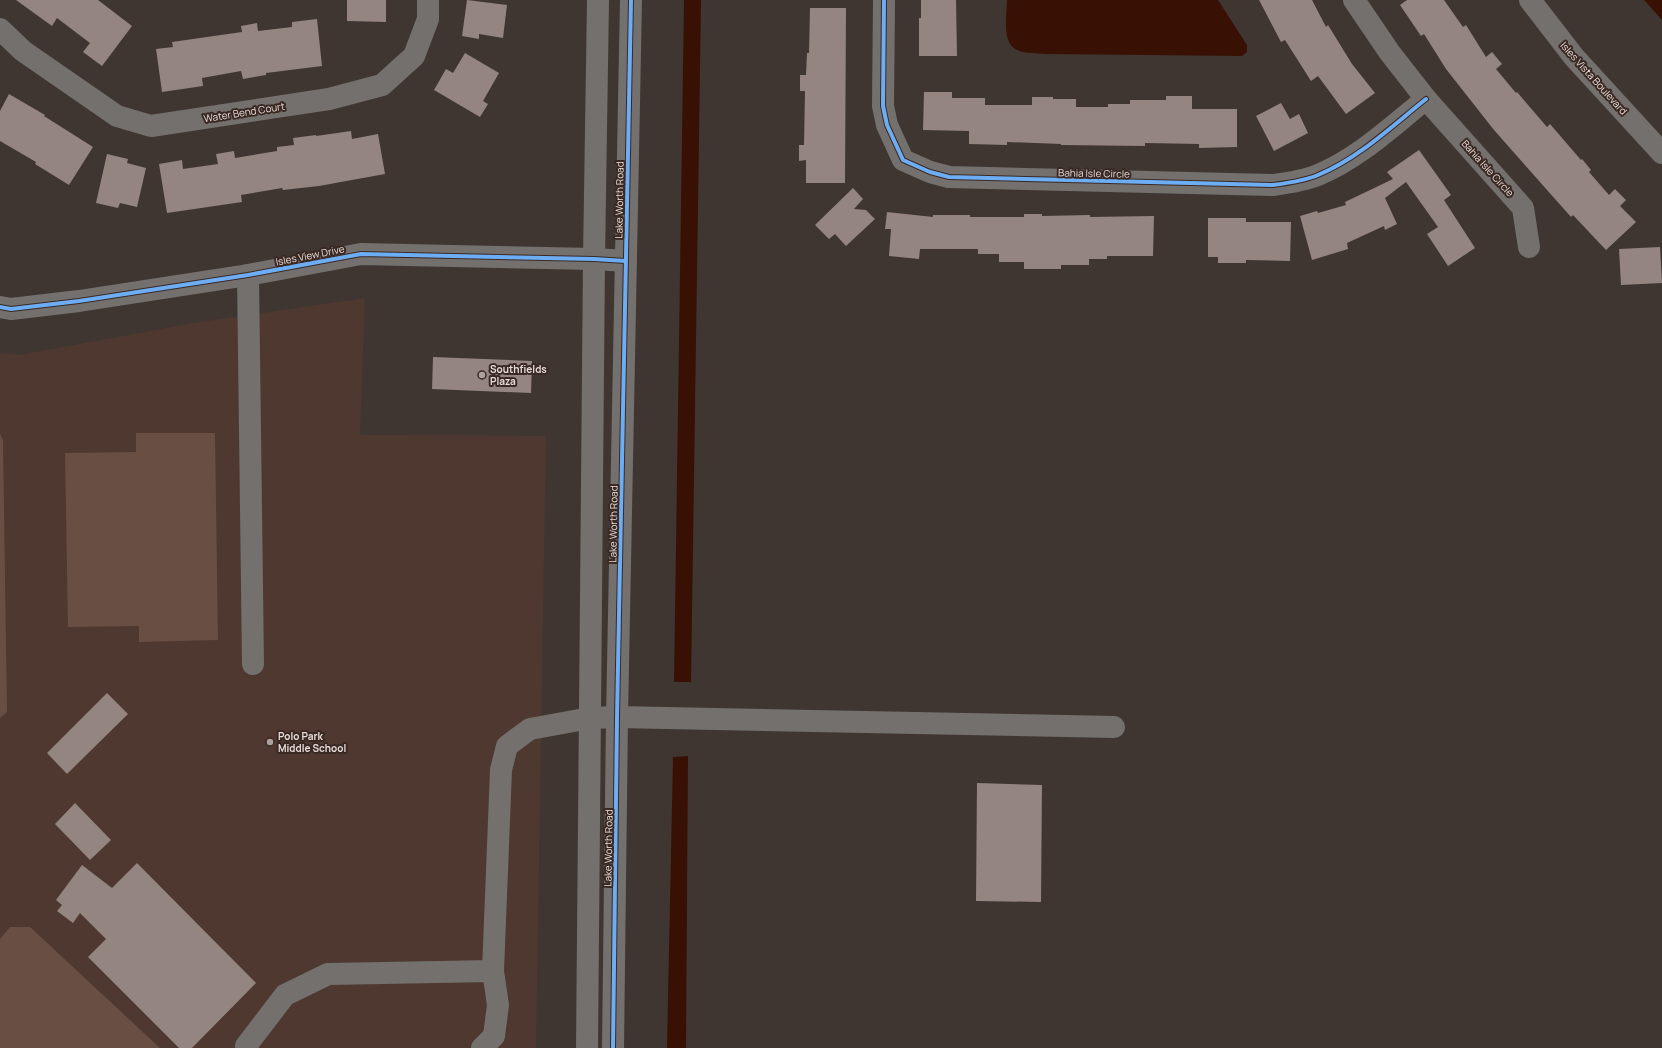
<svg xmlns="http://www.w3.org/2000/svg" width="1662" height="1048" font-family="Manrope,sans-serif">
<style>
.built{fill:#4e382f}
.green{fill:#694e44}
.water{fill:#381104}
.building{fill:#948580}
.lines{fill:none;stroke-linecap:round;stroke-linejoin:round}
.minor{stroke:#74706e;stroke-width:22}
.cycleway-casing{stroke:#3a2923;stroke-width:6}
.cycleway{stroke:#6dadf4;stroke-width:4}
.poi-dot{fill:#aca19d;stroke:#3a2923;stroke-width:1.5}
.labels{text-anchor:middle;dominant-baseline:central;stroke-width:4;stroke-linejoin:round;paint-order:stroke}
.street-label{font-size:10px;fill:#e6dbd7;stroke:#3a2923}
.poi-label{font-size:10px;font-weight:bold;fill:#e6dbd7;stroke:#3a2923;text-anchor:start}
</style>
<rect width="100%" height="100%" fill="#3f3632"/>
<polygon class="built" points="365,298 360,435 546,436 536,1048 0,1048 0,353 19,355 194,323"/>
<g class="green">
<polygon points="136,433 215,433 218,640 139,642 139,626 68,627 65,453 136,452"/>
<polygon points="0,434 3,440 7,712 0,718"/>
<polygon points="10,927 30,927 160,1048 0,1048 0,939"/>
</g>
<g class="water">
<polygon points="684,0 701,0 691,682 674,682"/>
<path d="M1007,0H1218L1247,45V52L1242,56L1045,54C1037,53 1024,54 1017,50C1001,43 1007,14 1007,0Z"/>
<polygon points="1644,0 1662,0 1662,20 1646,2"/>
<polygon points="688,756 686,1048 667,1048 673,757"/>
</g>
<g class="building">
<polygon points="16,0 98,0 132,26 102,66 83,52 90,43 57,18 52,26"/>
<polygon points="347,0 386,0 386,22 347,21"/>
<polygon points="467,0 507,5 503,38 479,34 479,39 462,36"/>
<polygon points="921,0 956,0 957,56 919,56 919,18 921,18"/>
<polygon points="1259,0 1312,0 1326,27 1328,25 1352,64 1375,93 1346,114 1318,76 1311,81 1285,40 1281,42"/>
<polygon points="1407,0 1444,0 1463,27 1466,25 1486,57 1492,52 1502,64 1496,69 1516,93 1517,92 1547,127 1550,124 1581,160 1582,159 1591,170 1589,172 1609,195 1615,189 1626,200 1620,206 1636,222 1606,250 1573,215 1571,217 1494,130 1446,69 1424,34 1421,36 1400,5"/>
<polygon points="810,8 846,8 845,183 806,183 806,160 799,161 799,145 804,145 805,91 800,91 800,75 806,75 807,53 809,53"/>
<polygon points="317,19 322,66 266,73 266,75 243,79 241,71 202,78 203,86 162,92 156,49 173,47 172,42 242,32 241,26 257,23 258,31 292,27 292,22"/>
<polygon points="465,53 499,73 483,101 488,104 480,117 434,90 446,69 453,73"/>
<polygon points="924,92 952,92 952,98 985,98 985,105 1032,105 1032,97 1053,97 1053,99 1076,99 1076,107 1108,107 1108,104 1130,104 1130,100 1166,100 1166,96 1192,96 1192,109 1237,109 1237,147 1199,148 1199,144 1145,143 1145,146 1061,145 1061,144 1007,142 1007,145 969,144 969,131 923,130"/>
<polygon points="9,94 45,115 44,116 93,147 69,185 35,164 36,162 0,141 0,111"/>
<polygon points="1281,103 1290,119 1299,114 1308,133 1274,151 1256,116"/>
<polygon points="351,131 352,139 378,134 385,174 319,186 283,190 282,188 241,195 242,202 167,213 159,164 182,160 183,169 218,164 216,154 234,151 235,158 277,151 277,147 294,145 293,138 316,135 316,136"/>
<polygon points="1419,150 1451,195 1444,200 1475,248 1448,266 1427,234 1438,227 1406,182 1385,198 1397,224 1385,230 1384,226 1347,243 1348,249 1312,260 1300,216 1317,211 1318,213 1346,205 1345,202 1393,179 1387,172"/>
<polygon points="107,154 128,159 127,163 146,168 137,207 120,203 118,208 96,203"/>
<polygon points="853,188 863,199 854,209 866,210 875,219 846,246 835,234 829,239 815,225"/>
<polygon points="887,212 933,217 933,215 970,215 970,217 1024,217 1024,214 1042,214 1042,216 1090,215 1090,217 1154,216 1153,256 1107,256 1107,259 1089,259 1089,265 1061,265 1061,269 1024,269 1024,262 999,262 999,254 978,254 978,249 920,249 919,259 889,256 891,229 885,229"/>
<polygon points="1208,218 1246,218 1246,222 1291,222 1290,261 1246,260 1246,263 1218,263 1218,257 1208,257"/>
<polygon points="1660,247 1662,283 1621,285 1619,249"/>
<polygon points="433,357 532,361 531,393 432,389"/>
<polygon points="107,693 128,714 67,774 47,753"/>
<polygon points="977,783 1042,785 1041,902 976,901"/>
<polygon points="75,803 111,840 90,860 55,824"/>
<polygon points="137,863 256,983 192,1048 179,1048 88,957 106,939 80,913 73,923 57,911 62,905 56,900 82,865 112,888"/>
</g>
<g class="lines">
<g class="minor">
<path d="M884,0L883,106L887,125L903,160L930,172L949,177L1273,185C1288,183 1304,181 1318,175C1359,158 1392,126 1426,99"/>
<polyline points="1354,0 1390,53 1426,99 1523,208 1529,247"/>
<polyline points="1530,0 1574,57 1662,153"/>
<polyline points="0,29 23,51 117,116 151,126 329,99 382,85 414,56 428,19 428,0"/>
<polyline points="248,275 253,664"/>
<polyline points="0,307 11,309 79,301 248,275 361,254 594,259 626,261"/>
<polyline points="247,1048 246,1046 285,995 328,974 493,971"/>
<polyline points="482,1048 494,1036 498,1005 493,971 501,770 507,746 530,729 590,718 617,717 1114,727"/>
<polyline points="587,1048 594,259 598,0"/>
<polyline points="613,1048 617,717 631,0"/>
</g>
<g class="cycleway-casing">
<g id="cycleway">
<path d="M884,0L883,106L887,125L903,160L930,172L949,177L1273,185C1288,183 1304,181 1318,175C1359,158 1392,126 1426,99"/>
<polyline points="0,307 11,309 79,301 248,275 361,254 594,259 626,261"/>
<polyline points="613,1048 617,717 631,0"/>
</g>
</g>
<use href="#cycleway" class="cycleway"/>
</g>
<g class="poi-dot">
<circle cx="482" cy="375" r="4"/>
<circle cx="270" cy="742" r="4"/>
</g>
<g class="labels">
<g class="street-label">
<text transform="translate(1594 78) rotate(48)">Isles Vista Boulevard</text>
<text transform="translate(244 112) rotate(-9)">Water Bend Court</text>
<text transform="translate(1488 168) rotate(48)">Bahia Isle Circle</text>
<text transform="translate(1094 173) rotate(1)">Bahia Isle Circle</text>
<text transform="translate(619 200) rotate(-89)">Lake Worth Road</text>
<text transform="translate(310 255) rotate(-11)">Isles View Drive</text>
<text transform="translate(613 524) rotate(-89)">Lake Worth Road</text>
<text transform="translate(608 848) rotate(-89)">Lake Worth Road</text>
</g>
<g class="poi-label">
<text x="490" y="369">Southfields<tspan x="490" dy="12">Plaza</tspan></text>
<text x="278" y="736">Polo Park<tspan x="278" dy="12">Middle School</tspan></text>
</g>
</g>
</svg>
